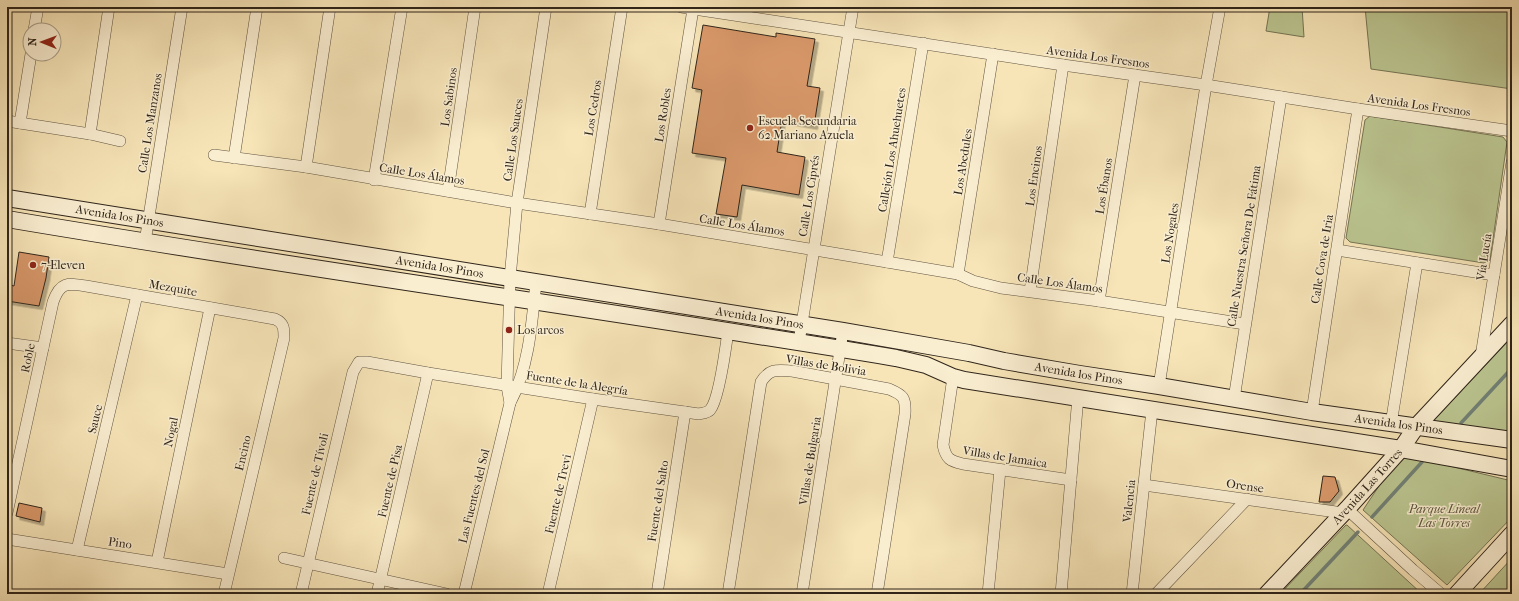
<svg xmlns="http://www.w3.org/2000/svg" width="1519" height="601" font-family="'IM FELL French Canon',serif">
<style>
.green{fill:#bbc590;stroke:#757555}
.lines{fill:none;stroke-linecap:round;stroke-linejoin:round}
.stream{stroke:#728176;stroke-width:3.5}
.building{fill:#d9986b;stroke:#2f251a;filter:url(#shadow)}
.street-casing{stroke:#615542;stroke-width:12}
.secondary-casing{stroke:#2f251a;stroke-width:18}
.street{stroke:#faeed1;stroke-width:11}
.secondary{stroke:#faeed1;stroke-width:16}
.poi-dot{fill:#8f2418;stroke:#faeed1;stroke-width:1.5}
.labels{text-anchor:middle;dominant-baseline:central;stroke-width:3;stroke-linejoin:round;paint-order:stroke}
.street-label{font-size:12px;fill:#2f251a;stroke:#faeed1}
.poi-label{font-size:12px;fill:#2f251a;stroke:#faeed1;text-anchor:start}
.park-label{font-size:12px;font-style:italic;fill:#59553d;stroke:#faeed1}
</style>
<defs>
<filter id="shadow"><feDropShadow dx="3.5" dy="3.5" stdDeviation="0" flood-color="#0004"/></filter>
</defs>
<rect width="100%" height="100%" fill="#f7e5b8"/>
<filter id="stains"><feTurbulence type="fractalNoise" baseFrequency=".005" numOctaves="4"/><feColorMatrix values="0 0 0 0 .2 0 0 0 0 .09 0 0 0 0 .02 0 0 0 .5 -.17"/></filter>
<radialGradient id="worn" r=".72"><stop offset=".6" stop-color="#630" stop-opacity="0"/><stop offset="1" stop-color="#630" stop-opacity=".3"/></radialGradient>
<g class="green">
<polygon points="1270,7 1302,7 1304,37 1266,31"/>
<polygon points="1365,7 1512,7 1512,89 1371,69"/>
<polygon points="1370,116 1503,137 1507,142 1490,260 1484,263 1350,242 1346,238 1365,120"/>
<polygon points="1512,337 1512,433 1433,421"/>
<polygon points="1399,456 1433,462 1512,481 1512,517 1447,585 1363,510"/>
<polygon points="1346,525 1347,525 1422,594 1280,594"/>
<polygon points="1512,558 1512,594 1479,594"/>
</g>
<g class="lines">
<g class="stream">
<polyline points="1461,423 1512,368"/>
<polyline points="1372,517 1422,462"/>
<polyline points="1300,594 1358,532"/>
</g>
</g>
<g class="building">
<polygon points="703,25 776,37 776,33 815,39 807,86 820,88 814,126 782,120 777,152 805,157 799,195 742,185 737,217 716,214 726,158 692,153 702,90 692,88"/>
<polygon points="19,252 49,257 46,278 39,306 7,301 7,284 14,286"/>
<polygon points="1323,476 1335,477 1339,491 1330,502 1319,502"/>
<polygon points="19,503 42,508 40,522 16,516"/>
</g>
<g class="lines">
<g class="street-casing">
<g id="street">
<polyline points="681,7 1063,65 1206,85 1358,109 1512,131"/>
<polyline points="34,30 38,7"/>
<polyline points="7,121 90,134 120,141"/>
<polyline points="20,123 31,54"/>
<polyline points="90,134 109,7"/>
<polyline points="214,155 306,167 517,203 659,224 887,262 958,274 973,281 1001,288 1099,301 1245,324"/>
<polyline points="234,158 257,7"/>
<polyline points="306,167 330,7"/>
<polyline points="374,180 402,7"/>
<polyline points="448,191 475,7"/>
<polyline points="590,214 622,7"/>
<polyline points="659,224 693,9"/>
<polyline points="145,242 182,7"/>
<polyline points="1337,250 1494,275"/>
<polyline points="887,262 923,43"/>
<polyline points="958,274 993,54"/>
<polyline points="1030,291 1063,65"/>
<polyline points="1099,301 1135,75"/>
<polyline points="799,342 853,7"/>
<polyline points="7,343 43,348"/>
<polyline points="1481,356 1512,162"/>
<path d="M953,377L943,445C946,459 950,461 963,464L1071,480"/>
<polyline points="1159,386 1206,85 1220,7"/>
<polyline points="1234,399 1281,97"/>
<polyline points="510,403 507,386 510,278 517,203 546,7"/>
<polyline points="1312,412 1358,109"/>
<polyline points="1391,424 1417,263"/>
<polyline points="1144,485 1343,513"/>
<polyline points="1347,509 1413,570 1441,594"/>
<path d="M7,513L53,302C60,282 67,283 86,286L275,319C284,323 284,328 284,338L224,594"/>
<polyline points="7,539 228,574"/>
<polyline points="77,550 137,295"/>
<polyline points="284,558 447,594"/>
<polyline points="157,562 210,308"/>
<path d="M301,594L353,372L359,362H367L428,373L593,399L699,414C703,413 707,413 710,410C719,400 726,346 728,331"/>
<polyline points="377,594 428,373"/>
<path d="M464,594L510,403C529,367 532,323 536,282"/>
<polyline points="548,594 593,399"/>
<polyline points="657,594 685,412"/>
<path d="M728,594L761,382C770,368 777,370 792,371L889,389C903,395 906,397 905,414L877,594"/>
<polyline points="802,594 843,331"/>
<polyline points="988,594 1000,470"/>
<polyline points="1061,594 1078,397"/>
<polyline points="1132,594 1152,410"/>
<polyline points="1156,594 1247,499"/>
</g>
</g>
<g class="secondary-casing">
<g id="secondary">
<path id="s1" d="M7,198L843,331L969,353L1004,361L1080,374L1159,386L1312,412L1512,440"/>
<path d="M7,219C303,269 600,309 896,358L926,365L953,377L964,380L1401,449L1512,469"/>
<path id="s2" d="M1267,594L1347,509L1401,449L1416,427L1512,324"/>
<polyline points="1457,594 1512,534"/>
</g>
</g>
<use href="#street" class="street"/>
<use href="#secondary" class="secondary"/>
</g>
<g class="poi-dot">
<circle cx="750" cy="128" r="4"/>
<circle cx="33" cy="265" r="4"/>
<circle cx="509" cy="330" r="4"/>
</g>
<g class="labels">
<g class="street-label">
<text transform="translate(1098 57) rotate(8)">Avenida Los Fresnos</text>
<text transform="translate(449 97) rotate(-82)">Los Sabinos</text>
<text transform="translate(1419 105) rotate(8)">Avenida Los Fresnos</text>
<text transform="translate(593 108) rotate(-81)">Los Cedros</text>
<text transform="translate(663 115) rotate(-81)">Los Robles</text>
<text transform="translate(150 123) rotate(-81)">Calle Los Manzanos</text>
<text transform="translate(513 140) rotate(-82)">Calle Los Sauces</text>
<text transform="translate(892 150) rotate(-81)">Callejón Los Ahuehuetes</text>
<text transform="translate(963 162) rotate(-81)">Los Abedules</text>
<text transform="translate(422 174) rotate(9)">Calle Los Álamos</text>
<text transform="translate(1034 176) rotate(-82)">Los Encinos</text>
<text transform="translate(1104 186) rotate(-81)">Los Ébanos</text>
<text transform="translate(809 196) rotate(-81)">Calle Los Ciprés</text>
<text stroke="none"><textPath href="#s1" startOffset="114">Avenida los Pinos</textPath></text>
<text transform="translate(742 225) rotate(9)">Calle Los Álamos</text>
<text transform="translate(1170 233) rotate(-81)">Los Nogales</text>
<text transform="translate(1244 246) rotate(-81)">Calle Nuestra Señora De Fátima</text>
<text transform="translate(1484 257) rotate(-81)">Vía Lucía</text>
<text transform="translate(1322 259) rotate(-81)">Calle Cova de Iria</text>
<text stroke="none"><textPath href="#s1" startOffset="438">Avenida los Pinos</textPath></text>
<text transform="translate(1060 283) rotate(8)">Calle Los Álamos</text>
<text transform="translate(173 288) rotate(10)">Mezquite</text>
<text stroke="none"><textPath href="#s1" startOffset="762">Avenida los Pinos</textPath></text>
<text transform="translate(28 358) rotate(-78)">Roble</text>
<text transform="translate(826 365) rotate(9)">Villas de Bolivia</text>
<text stroke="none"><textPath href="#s1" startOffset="1086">Avenida los Pinos</textPath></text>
<text transform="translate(577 383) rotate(9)">Fuente de la Alegría</text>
<text transform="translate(95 419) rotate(-77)">Sauce</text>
<text stroke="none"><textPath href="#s1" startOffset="1410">Avenida los Pinos</textPath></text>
<text transform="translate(171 432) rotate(-78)">Nogal</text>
<text transform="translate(243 453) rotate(-77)">Encino</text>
<text transform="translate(1005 457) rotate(9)">Villas de Jamaica</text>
<text transform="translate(810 461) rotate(-81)">Villas de Bulgaria</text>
<text transform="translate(315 474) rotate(-77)">Fuente de Tívoli</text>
<text transform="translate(390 481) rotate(-77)">Fuente de Pisa</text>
<text transform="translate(1245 486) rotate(8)">Orense</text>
<text stroke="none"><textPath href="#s2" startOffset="147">Avenida Las Torres</textPath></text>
<text transform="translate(558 494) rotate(-77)">Fuente de Trevi</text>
<text transform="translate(474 496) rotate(-76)">Las Fuentes del Sol</text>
<text transform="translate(658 501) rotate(-81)">Fuente del Salto</text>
<text transform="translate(1129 501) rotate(-84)">Valencia</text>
<text transform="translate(120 543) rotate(8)">Pino</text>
</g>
<g class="poi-label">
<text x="758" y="121">Escuela Secundaria<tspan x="758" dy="14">62 Mariano Azuela</tspan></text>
<text x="41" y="265">7-Eleven</text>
<text x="517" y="330">Los arcos</text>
</g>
<g class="park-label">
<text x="1444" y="509">Parque Lineal<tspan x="1444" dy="14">Las Torres</tspan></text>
</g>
</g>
<rect width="1519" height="601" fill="none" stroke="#f7e5b8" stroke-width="24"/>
<rect x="8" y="8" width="1503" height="585" fill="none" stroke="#2f251a" stroke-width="2"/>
<rect x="12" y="12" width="1495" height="577" fill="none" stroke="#2f251a"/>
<g transform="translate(42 42) rotate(271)"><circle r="19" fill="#faeed1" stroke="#a99e88"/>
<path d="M0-3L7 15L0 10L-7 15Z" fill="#8f2418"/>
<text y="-6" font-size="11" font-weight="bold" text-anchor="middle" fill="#2f251a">N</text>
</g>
<rect width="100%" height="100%" filter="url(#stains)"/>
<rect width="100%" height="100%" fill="url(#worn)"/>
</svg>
